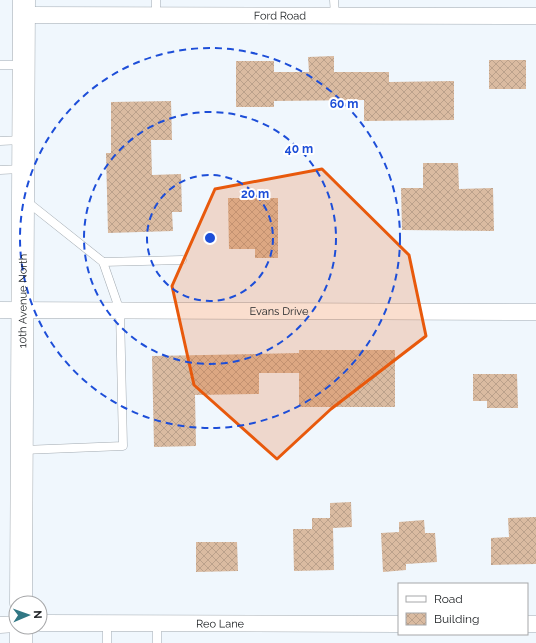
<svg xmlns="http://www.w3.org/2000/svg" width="536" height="643" font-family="Raleway,sans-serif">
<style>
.building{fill:url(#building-cross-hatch)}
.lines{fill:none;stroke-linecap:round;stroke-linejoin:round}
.lane-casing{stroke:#a2aab1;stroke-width:9}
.street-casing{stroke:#a2aab1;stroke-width:17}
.secondary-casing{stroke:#a2aab1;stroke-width:23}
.lane{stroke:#fff;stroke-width:8}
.street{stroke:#fff;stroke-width:16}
.secondary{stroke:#fff;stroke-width:22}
.marked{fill:#e8590c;fill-opacity:0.2;stroke:#e8590c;stroke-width:3;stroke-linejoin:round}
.ring{fill:none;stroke:#1d4ed8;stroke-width:2;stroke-dasharray:7 5}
.labels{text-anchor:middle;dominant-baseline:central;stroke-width:4;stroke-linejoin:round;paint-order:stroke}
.street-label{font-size:11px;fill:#212427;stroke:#fff}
.centre{fill:#1d4ed8;stroke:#fff;stroke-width:2}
.ring-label{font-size:12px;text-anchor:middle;font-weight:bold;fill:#1d4ed8;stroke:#fff;stroke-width:4;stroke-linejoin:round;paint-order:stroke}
</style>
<defs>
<pattern id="building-cross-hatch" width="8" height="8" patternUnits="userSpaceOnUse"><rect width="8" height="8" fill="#dabba1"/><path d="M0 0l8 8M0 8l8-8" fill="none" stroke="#bba18b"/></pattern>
</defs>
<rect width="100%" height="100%" fill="#f0f7fd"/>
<g class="building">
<polygon points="334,56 334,72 389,72 389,82 454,81 454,120 364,121 364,100 274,101 274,107 236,107 236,61 274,61 274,72 309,72 308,57"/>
<rect x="489" y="60" width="37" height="29"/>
<polygon points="171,101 172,140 151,140 152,175 181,174 182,212 172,212 173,231 108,233 106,153 111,153 111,102"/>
<polygon points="423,163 458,163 459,189 493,188 494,231 402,230 401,188 423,188"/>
<polygon points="228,198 278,198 278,258 255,258 255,249 229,249"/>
<polygon points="299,350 395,350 395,407 299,407 299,373 259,373 259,394 195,395 196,446 154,447 152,356 299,353"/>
<polygon points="473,374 517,374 518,408 487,408 487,401 473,401"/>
<polygon points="351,502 352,527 333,528 334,570 294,571 293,529 312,529 312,518 330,518 330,503"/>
<polygon points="536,517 536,564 491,565 491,538 509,537 508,518"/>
<polygon points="424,520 425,533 435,533 437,562 406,564 406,570 383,572 381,533 399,532 399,522"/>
<polygon points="196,542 237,542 238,571 196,572"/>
</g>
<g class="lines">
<g class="lane-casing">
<g id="lane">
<polyline points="334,0 335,16"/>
<polyline points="156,15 156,0"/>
<polyline points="0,65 23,65"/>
<polyline points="0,141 23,140"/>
<polyline points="0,170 22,169"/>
<polyline points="103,262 182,260"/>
<polyline points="23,450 123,446 120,311 103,262 25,200"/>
<polyline points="157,624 157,643"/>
<polyline points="107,643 107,624"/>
</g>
</g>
<g class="street-casing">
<g id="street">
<path id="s1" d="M24,15L536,16"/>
<path id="s2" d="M0,310L536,312"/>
<path id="s3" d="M40,623L399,624"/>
<polyline points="527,624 536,624"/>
<polyline points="0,625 16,624"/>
</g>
</g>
<g class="secondary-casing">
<g id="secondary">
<path id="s4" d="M21,603L24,0"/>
<polyline points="21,643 21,627"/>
</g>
</g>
<use href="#lane" class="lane"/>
<use href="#street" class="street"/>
<use href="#secondary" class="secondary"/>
</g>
<path class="marked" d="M322,169L409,255L426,336L331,409L277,459L194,385L172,286L215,189Z"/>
<g class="ring">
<circle cx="210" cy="238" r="63"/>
<circle cx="210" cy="238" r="126"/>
<circle cx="210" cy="238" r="190"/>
</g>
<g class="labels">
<g class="street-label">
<text stroke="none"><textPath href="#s1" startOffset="256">Ford Road</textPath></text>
<text stroke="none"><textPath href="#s4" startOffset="302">10th Avenue North</textPath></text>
<text stroke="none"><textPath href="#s2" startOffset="279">Evans Drive</textPath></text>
<text stroke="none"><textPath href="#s3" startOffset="180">Reo Lane</textPath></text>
</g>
</g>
<circle cx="210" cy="238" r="6" class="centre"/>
<g class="ring-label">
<text x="344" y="108">60 m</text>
<text x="299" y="153">40 m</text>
<text x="255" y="198">20 m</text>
</g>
<rect x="398" y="583" width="130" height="52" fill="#ffffff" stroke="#a6a7a9"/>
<rect x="406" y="596" width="20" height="6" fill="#ffffff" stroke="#a6a7a9"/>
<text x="434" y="603" font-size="12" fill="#212427">Road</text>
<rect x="406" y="613" width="20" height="12" fill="url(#building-cross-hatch)" stroke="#a6a7a9"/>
<text x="434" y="623" font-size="12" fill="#212427">Building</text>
<g transform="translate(28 615) rotate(88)"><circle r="19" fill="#ffffff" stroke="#a6a7a9"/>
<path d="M0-3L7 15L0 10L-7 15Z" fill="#317784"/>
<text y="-6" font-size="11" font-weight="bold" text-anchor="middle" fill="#212427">N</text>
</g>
</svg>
